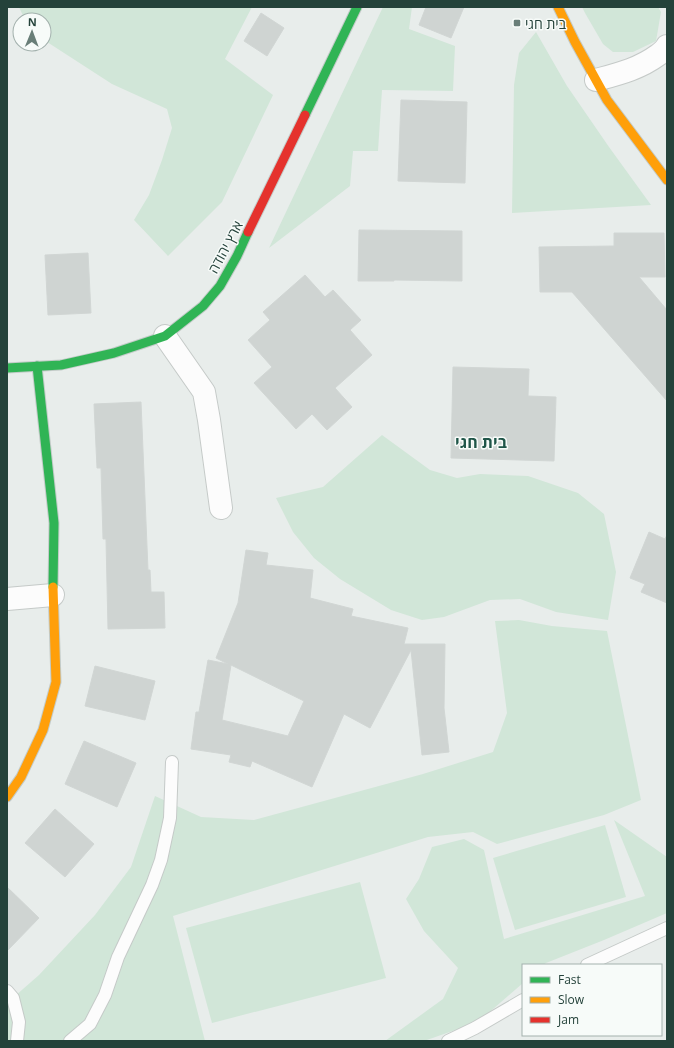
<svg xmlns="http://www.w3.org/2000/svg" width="674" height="1048" font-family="'Open Sans','Noto Sans Hebrew',sans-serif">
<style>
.green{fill:#d1e6d8}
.building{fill:#cfd4d2;stroke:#d1d6d4;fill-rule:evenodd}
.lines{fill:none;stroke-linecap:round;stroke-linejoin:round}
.lane-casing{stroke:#c5cac8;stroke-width:14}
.street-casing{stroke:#c5cac8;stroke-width:24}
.fast-casing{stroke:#c3cbc8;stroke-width:11}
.slow-casing{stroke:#c3cbc8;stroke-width:11}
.jam-casing{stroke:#c3cbc8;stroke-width:11}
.lane{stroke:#fcfcfc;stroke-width:12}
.street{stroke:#fcfcfc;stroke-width:22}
.fast{stroke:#30b455;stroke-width:9}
.slow{stroke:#ff9f0a;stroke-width:9}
.jam{stroke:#e5322d;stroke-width:9}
.poi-dot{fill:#697e78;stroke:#f7fbf9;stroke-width:1.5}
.labels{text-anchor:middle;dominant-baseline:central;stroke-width:3;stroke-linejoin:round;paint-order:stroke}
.poi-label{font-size:14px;fill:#24423a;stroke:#f7fbf9;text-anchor:start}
.street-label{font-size:14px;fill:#24423a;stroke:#f7fbf9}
.quarter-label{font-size:16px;font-weight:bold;fill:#1f5548;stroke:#f7fbf9}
</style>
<rect width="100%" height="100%" fill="#e8edeb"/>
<g class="green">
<polygon points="19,7 252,7 225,59 273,95 222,202 168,256 134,220 149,195 162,160 172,128 167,109 112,84 44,40 44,20 25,20"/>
<polygon points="383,7 412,7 409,29 455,46 453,91 382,90 378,151 353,151 350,186 269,248"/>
<polygon points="582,7 658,7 661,12 656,41 633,52 613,52 603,44 585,13"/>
<polygon points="536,32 567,86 609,147 651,205 512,213 514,85 519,53"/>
<polygon points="382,435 430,470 457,478 480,474 528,476 578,493 604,514 616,572 608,620 556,612 520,599 490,600 444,617 422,620 391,610 340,579 314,558 293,532 276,498 323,487"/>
<polygon points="519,620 552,626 607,631 641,800 604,815 497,844 473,832 428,837 173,916 205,1041 7,1041 7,1003 39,975 95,915 131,867 155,796 201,817 254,820 423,774 493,752 507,713 495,621"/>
<polygon points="614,820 667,857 667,913 604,940 546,963 543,965 523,965 523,983 478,1022 424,1041 385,1041 443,999 458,968 424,931 406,899 419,879 432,847 464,839 484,850 504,939 645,896"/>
<polygon points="605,825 626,897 515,930 493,858"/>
<polygon points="360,882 386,978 212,1023 186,928"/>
</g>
<g class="building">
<polygon points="426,7 464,7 451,38 419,25"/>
<polygon points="261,13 284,28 267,56 244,41"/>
<polygon points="401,100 467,102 465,183 398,181"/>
<polygon points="359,230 462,231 462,281 394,280 394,281 358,281"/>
<polygon points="614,233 664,233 665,277 639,277 667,310 667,401 572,292 540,292 539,247 614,246"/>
<polygon points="88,253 91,313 48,315 45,255"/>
<polygon points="305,275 325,297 333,290 361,320 350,330 372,355 335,388 352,407 327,430 312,414 296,429 254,383 272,367 248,340 270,320 263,312"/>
<polygon points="453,367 529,369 528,396 556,397 554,461 451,458"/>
<polygon points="141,402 148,570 150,570 151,592 164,592 165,628 108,629 106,539 103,539 101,468 97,468 94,404"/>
<polygon points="649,532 665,539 667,535 667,603 641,592 645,584 630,578"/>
<path d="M246,550L268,553L266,565L313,570L310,598L353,609L351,616L408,628L404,644H445L444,708L449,752L422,755L411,650L370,728L344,714L312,787L252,761L250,767L229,762L231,755L191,749L196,712H199L208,660L228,664L216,658L238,603ZM231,665L304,701L288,736L222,720Z"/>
<polygon points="95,666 155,681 145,720 85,706"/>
<polygon points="84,741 136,763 117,807 65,784"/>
<polygon points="55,809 94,844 65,877 25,843"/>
<polygon points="7,887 39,918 7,951"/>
</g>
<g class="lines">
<g class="lane-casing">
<g id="lane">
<polyline points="587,965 667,928"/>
<polyline points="7,991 13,998 19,1022 17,1041"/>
<polyline points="70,1041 90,1024 105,995 118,957 152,885 161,860 170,818 172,762"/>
<polyline points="448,1041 475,1028 523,1000"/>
</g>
</g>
<g class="street-casing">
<g id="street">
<path d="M596,80C618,74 639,69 658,55C662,52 665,50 667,46"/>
<polyline points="165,336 204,392 209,420 221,508"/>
<polyline points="7,599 53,595"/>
</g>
</g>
<g class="fast-casing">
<g id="fast">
<polyline points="305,115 357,7"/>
<polyline points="37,366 54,523 53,587"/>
<polyline points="7,368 61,365 114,353 165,336 203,306 220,286 237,256 248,232"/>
</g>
</g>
<g class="slow-casing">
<g id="slow">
<polyline points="558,7 575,42 607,100 667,180"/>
<polyline points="7,797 21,777 43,730 56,682 53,587"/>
</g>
</g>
<g class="jam-casing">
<polyline id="jam" points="248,232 305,115"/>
</g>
<use href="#lane" class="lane"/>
<use href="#street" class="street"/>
<use href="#fast" class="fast"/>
<use href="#slow" class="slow"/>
<use href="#jam" class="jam"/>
</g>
<rect class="poi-dot" x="513" y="19" width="8" height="8" rx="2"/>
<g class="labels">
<g class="poi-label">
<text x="525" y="23">בית חגי</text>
</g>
<g class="street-label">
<text transform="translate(225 247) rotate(-62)">ארץ יהודה</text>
</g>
<g class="quarter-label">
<text x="481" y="442">בית חגי</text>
</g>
</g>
<rect width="674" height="1048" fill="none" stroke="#24423a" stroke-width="16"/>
<rect x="522" y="964" width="140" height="72" fill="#f7fbf9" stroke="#a3b1ad"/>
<rect x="530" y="977" width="20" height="6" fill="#30b455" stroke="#a3b1ad"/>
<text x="558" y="984" font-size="12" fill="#24423a">Fast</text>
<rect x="530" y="997" width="20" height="6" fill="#ff9f0a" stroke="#a3b1ad"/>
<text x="558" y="1004" font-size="12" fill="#24423a">Slow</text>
<rect x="530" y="1017" width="20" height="6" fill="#e5322d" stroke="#a3b1ad"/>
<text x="558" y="1024" font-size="12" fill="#24423a">Jam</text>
<g transform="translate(32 32) rotate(1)"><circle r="19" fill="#f7fbf9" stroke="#a3b1ad"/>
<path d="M0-3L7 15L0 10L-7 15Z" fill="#697e78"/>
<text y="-6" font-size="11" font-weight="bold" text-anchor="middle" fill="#24423a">N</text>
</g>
</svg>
